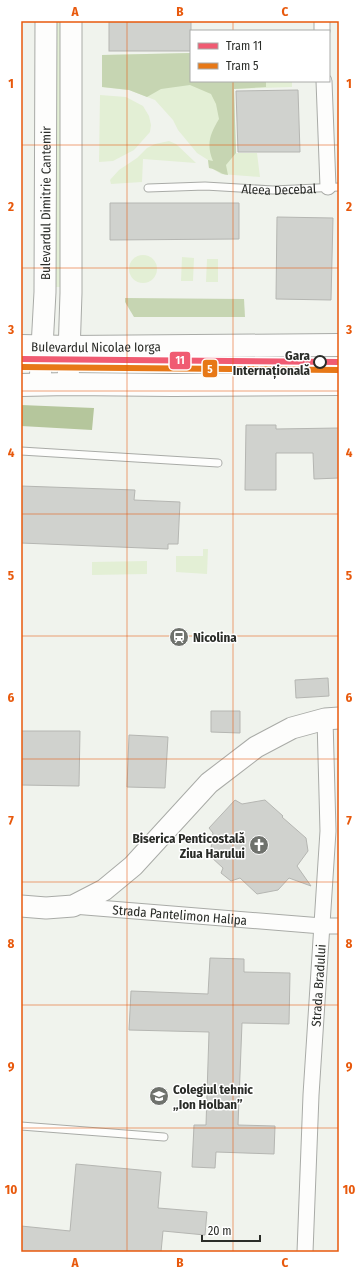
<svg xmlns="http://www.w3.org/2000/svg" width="360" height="1273" font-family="'Fira Sans Condensed',sans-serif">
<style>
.green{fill:#e3efd5}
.forest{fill:#c6d5b2}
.water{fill:#b5c69c}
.building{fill:#d0d2ce;stroke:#b5b6b2}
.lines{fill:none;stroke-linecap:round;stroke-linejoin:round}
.lane-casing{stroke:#a9aba7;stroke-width:9}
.street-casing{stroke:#a9aba7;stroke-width:17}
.secondary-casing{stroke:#a9aba7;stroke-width:23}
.primary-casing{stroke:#a9aba7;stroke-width:24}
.lane{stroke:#fdfdfc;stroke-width:7}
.street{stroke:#fdfdfc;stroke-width:15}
.secondary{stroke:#fdfdfc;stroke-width:21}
.primary{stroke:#fdfdfc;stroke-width:22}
.tram-1-casing{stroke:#fff;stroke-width:9}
.tram-2-casing{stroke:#fff;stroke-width:9}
.tram-1{stroke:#f05b72;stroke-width:6}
.tram-2{stroke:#e77817;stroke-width:6}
.grid{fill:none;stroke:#e8590c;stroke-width:1;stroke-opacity:0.55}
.stop-dot{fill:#fff;stroke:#2a2c28;stroke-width:2}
.labels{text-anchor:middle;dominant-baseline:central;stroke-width:3;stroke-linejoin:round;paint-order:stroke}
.street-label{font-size:13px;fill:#2a2c28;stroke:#fff}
.stop-label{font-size:13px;font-weight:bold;fill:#2a2c28;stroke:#fff;text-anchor:end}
.poi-label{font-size:13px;font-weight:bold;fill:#2a2c28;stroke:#fff;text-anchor:start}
.line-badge{stroke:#fff;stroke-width:1.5}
.badge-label{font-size:11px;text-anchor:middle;font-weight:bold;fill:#fff}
.neatline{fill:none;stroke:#e8590c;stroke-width:1.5}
.grid-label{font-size:13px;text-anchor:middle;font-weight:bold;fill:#e8590c}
</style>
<rect width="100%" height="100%" fill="#f0f3ed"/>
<g class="green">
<polygon points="53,21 61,21 61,287 54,287"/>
<polygon points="191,53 191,81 292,81 292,87 234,89 236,153 257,153 260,177 221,174 213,169 209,168 208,160 197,153 178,130 173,120 155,100 129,90 102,87 102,55"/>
<polygon points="100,95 126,97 143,106 149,116 151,125 150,132 134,150 113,161 99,162"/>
<polygon points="169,141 176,144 196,163 143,159 142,182 111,184 110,180 119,170 137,158 147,148 155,144"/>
<circle cx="143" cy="269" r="14"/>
<polygon points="182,257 194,258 193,281 181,281"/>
<polygon points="207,259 218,259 218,282 206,282"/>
<polygon points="203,549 208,549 207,574 176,572 176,556 203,556"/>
<polygon points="147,561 147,574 92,575 92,562"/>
</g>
<g class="forest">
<path d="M191,53V81H266V87L234,89L236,153L226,165L228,175C219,174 217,169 209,168L208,160L213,161C206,144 210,134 219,119L216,104L211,94L190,85L161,89L147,97L129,90L102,87V55Z"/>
<polygon points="125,298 244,299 245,317 134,317 125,302"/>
</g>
<polygon class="water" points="21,405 94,408 92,430 21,426"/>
<g class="building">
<rect x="109" y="21" width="82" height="30"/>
<polygon points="298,90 300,152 238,152 236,91"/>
<polygon points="110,203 239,203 239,239 110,240"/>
<polygon points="277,217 333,218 331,300 276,299"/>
<polygon points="246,425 276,425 276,429 339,428 339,478 314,479 313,453 276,453 276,490 245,490"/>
<polygon points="21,486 135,490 134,500 180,502 178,544 168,544 168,549 21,543"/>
<polygon points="328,678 329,696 296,698 295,680"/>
<polygon points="211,711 240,711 240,733 211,732"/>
<polygon points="21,731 80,731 79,786 21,785"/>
<polygon points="129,735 168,737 165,788 127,787"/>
<polygon points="235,800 242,804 265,800 283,816 282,817 306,838 308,851 297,866 311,886 289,878 278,890 257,894 240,878 231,881 221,873 223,868 210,856 213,833 209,828"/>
<polygon points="210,958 244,959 244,972 290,973 289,1024 242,1023 238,1125 275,1126 274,1154 216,1152 215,1168 192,1167 194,1125 206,1125 209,1032 129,1030 131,991 208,994"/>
<polygon points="76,1164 161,1172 158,1208 207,1212 205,1235 163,1231 161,1252 21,1252 21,1226 70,1231"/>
</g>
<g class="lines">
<g class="lane-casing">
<g id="lane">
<path id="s1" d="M148,188L205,186L273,190L339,187"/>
<polyline points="21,451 218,463"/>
<polyline points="21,1126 164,1137"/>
</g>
</g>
<g class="street-casing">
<g id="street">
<polyline points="322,21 322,31"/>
<polyline points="324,81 328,187"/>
<path id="s2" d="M73,906L322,926H339"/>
<path id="s3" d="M305,1252L311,1095L328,831L325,719"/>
</g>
</g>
<g class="secondary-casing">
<g id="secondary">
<path id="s4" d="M40,384L45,292L46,21"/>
<polyline points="68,384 71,293 71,21"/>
<polyline points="21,906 46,908 73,906 104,890 133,866 209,783 256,747 292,728 325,719 339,718"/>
</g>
</g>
<g class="primary-casing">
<g id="primary">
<path id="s5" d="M21,346L70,347L339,345"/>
<polyline points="21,385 68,384 173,385 339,384"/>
</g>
</g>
<use href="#lane" class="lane"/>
<use href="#street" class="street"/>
<use href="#secondary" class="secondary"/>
<use href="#primary" class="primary"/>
<g class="tram-1-casing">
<polyline id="tram-1" points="21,359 339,362"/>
</g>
<g class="tram-2-casing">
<polyline id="tram-2" points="21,367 339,370"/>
</g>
<use href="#tram-1" class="tram-1"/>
<use href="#tram-2" class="tram-2"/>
</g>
<path class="grid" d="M127,21V1252M233,21V31M233,81V1252M21,145H339M21,268H339M21,391H339M21,514H339M21,636H339M21,759H339M21,882H339M21,1005H339M21,1128H339"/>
<defs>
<g id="station-disc" transform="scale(1)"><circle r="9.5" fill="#6f726d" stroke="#fff"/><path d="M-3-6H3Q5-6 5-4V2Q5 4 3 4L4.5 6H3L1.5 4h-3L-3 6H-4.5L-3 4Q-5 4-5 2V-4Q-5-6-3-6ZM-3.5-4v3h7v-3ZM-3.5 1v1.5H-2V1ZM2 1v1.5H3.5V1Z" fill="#fff"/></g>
<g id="church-disc" transform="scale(1)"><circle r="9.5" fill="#6f726d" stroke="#fff"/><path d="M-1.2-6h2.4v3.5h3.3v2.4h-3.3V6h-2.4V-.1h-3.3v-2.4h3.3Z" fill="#fff"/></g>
<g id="school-disc" transform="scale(1)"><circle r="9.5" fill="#6f726d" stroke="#fff"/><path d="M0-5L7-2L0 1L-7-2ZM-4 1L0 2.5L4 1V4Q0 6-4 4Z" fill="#fff"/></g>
</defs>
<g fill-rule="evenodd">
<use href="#station-disc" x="179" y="637"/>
<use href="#church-disc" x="259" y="845"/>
<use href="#school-disc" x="159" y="1096"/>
</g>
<circle class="stop-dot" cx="320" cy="362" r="6"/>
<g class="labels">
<g class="street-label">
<text stroke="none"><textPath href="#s1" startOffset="131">Aleea Decebal</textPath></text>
<text stroke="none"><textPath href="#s4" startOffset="181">Bulevardul Dimitrie Cantemir</textPath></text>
<text stroke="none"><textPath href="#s5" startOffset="75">Bulevardul Nicolae Iorga</textPath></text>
<text stroke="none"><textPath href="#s2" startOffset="107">Strada Pantelimon Halipa</textPath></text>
<text stroke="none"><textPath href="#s3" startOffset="267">Strada Bradului</textPath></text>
</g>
<g class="stop-label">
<text x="310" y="355">Gara<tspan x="310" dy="15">Internațională</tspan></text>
</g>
<g class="poi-label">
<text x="193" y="637">Nicolina</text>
<text x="245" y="838" text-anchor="end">Biserica Penticostală<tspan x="245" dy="15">Ziua Harului</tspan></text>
<text x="173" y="1089">Colegiul tehnic<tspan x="173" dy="15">„Ion Holban”</tspan></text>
</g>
</g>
<g class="line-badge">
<rect x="169" y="351" width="22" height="19" rx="4" fill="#f05b72"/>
<rect x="202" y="359" width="16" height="19" rx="4" fill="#e77817"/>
</g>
<g class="badge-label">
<text x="180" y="364">11</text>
<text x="210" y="373">5</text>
</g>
<rect width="360" height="1273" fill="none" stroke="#ffffff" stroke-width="44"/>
<rect x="190" y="30" width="140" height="52" fill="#ffffff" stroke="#aaaba9"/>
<rect x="198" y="43" width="20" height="6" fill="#f05b72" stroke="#aaaba9"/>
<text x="226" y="50" font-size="12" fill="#2a2c28">Tram 11</text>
<rect x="198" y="63" width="20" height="6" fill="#e77817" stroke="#aaaba9"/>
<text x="226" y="70" font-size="12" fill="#2a2c28">Tram 5</text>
<path d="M202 1235v6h58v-6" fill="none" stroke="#2a2c28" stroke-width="2"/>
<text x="208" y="1235" font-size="12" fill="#2a2c28" stroke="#ffffff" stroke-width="3" paint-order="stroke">20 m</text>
<rect x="22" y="22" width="316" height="1229" class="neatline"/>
<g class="grid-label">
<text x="75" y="16">A</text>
<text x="180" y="16">B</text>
<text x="285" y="16">C</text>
<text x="11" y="88">1</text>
<text x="349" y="88">1</text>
<text x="11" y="211">2</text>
<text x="349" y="211">2</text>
<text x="11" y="334">3</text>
<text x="349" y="334">3</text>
<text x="11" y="457">4</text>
<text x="349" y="457">4</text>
<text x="11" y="580">5</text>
<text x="349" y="580">5</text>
<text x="11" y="702">6</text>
<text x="349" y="702">6</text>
<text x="11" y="825">7</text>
<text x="349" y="825">7</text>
<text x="11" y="948">8</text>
<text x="349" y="948">8</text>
<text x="11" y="1071">9</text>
<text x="349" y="1071">9</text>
<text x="11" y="1194">10</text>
<text x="349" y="1194">10</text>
<text x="75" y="1267">A</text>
<text x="180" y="1267">B</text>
<text x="285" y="1267">C</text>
</g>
</svg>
